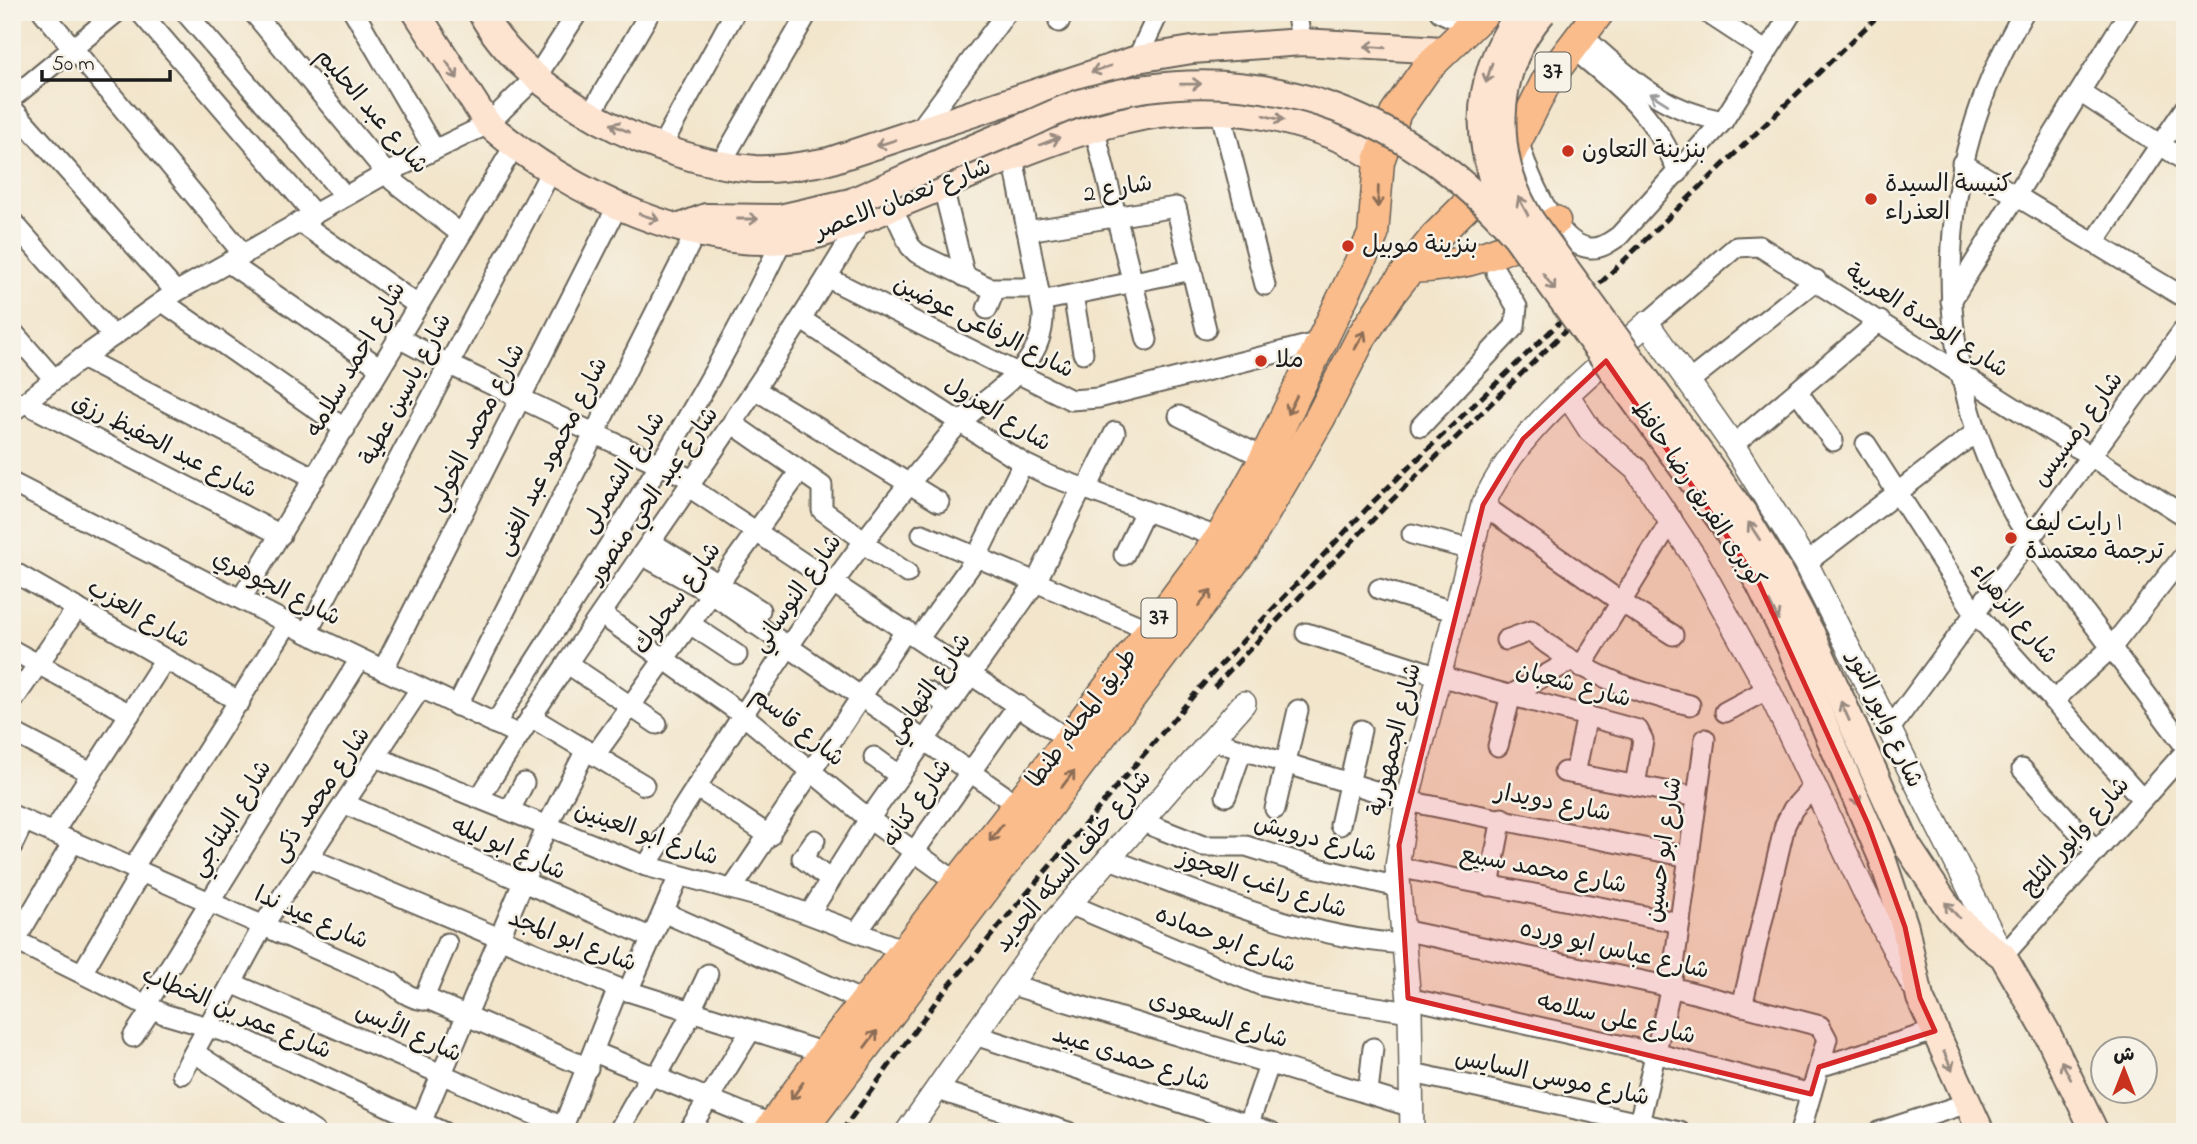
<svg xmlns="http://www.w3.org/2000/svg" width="2197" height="1144" font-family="'Indie Flower','Playpen Sans Arabic',sans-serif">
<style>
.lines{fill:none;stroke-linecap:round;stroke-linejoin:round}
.minor-casing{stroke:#676259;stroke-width:23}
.tertiary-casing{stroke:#676259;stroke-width:26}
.secondary-casing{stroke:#676259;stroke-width:30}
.primary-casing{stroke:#676259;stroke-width:33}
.minor{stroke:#fff;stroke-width:19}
.tertiary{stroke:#fff;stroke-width:23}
.secondary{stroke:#fde4d1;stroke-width:26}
.primary{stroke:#fabc8b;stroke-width:30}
.rail{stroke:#1c1c1c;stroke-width:5;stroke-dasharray:10 5;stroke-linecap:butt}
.secondary-bridge-casing{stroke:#676259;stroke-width:30;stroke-linecap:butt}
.secondary-bridge{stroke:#fde4d1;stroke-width:26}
.oneway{stroke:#988a80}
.oneway2{stroke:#999}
.oneway3{stroke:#8b6c54}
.marked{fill:#d62828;fill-opacity:0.2;stroke:#d62828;stroke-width:5;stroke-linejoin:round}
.poi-dot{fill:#c8321e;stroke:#f7f3e8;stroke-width:2.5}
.labels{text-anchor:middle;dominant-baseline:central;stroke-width:5;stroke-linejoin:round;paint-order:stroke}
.shield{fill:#f7f3e8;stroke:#5e5c59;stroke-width:2}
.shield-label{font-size:23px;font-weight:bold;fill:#1c1c1c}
.street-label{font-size:24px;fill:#1c1c1c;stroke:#f7f3e8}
.poi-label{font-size:24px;fill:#1c1c1c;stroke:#f7f3e8;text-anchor:start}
</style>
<rect width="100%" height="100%" fill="#f7f3e8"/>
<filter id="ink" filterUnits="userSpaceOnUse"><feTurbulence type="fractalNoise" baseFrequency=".0143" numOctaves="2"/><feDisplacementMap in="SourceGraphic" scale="14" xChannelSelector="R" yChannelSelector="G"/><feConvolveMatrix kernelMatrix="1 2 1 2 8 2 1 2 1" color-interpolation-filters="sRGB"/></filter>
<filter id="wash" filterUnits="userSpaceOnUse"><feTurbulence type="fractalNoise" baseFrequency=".00686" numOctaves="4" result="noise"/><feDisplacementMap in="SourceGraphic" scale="28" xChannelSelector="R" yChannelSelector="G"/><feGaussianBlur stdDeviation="1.57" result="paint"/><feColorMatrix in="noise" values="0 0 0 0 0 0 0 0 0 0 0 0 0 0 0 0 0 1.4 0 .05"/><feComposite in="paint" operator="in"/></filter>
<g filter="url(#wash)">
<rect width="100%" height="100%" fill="#f2e5cb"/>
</g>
<g filter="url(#ink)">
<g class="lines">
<g class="minor-casing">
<g id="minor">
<polyline points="43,12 244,255"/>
<polyline points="140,12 314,214"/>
<polyline points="185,12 345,196"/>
<polyline points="253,12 393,181 461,234"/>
<polyline points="354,12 434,149"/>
<polyline points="1296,12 1302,42"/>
<polyline points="1440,12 1470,26"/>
<polyline points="1706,12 1767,52"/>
<path d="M2024,12C1932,169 1925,357 2015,516C2034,548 2058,577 2080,606C2115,653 2150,700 2185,746"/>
<polyline points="1059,22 1064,12"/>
<path d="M1580,34C1629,76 1656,108 1723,121"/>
<path d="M1570,46C1619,87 1655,112 1678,173"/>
<polyline points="1137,59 1159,12"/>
<polyline points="2080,92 2185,161"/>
<polyline points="12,98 117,12"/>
<polyline points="12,108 176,292"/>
<polyline points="1220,110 1265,285"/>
<polyline points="590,115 650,12"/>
<polyline points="1094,127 1147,340"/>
<polyline points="918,132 1007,12"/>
<path d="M1518,139C1526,169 1554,245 1590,248C1601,249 1610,242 1619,236L1723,121L1792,12"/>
<polyline points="661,147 735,12"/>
<polyline points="1962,163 2185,298"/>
<polyline points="720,165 808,12"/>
<polyline points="943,187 965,277"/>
<polyline points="892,207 910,246 917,253 990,288 1038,288"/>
<polyline points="12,221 113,336"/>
<polyline points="300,222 416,304"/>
<polyline points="1027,231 1176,207 1206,329"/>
<polyline points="2094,243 2185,108"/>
<polyline points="229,263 379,367"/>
<polyline points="828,278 1071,400 1098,398 1324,341"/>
<polyline points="1073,295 1083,353"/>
<polyline points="1041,301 1192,270"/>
<polyline points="1951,301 2129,12"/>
<polyline points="163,302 345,429"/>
<polyline points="987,309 995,289"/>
<polyline points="802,320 1023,463 1050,476 1220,538"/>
<polyline points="1647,323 1736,247 1759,246 2185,516"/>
<polyline points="12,331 54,379"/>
<polyline points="397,337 448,364 693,480"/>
<polyline points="82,358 315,478"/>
<polyline points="1688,382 1816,280"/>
<polyline points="756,390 939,502"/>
<polyline points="1797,391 1833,441"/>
<polyline points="23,402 281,535"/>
<polyline points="12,412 82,358 176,292 387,173 488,124 537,76 578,12"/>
<polyline points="1179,416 1265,458"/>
<polyline points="733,424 822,486 822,510 865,541"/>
<polyline points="1421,426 1515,326 1517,307 1496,272"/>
<polyline points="1866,444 1975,613 2142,799"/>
<polyline points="1733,445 1880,321"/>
<polyline points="12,483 307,633 519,735"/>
<polyline points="689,487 1069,740"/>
<polyline points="1086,490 1115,432"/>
<polyline points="1483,505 1621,602 1673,635"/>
<polyline points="922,534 1149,630"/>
<polyline points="1412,534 1472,550"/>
<polyline points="651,542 760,610 754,624"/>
<polyline points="864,544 907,573"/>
<polyline points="642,555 712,594 1018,805"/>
<polyline points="1124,555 1145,511"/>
<polyline points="1806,563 1976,432"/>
<polyline points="12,571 240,702"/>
<polyline points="1379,589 1456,612"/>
<polyline points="241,599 515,145"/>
<polyline points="602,615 743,715 869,819 958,883"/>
<polyline points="690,624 737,655"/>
<polyline points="307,633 551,171"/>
<polyline points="1306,633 1439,676 1638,730 1643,740 1635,785"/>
<polyline points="919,638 976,558 1023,463"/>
<path d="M1506,640L1531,631C1576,670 1631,692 1690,705"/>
<polyline points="12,650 130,714"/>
<polyline points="568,664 657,724"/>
<polyline points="1581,667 1672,519"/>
<polyline points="383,670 617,207"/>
<polyline points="928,692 948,706"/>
<polyline points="2053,701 2111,648 2185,554"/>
<polyline points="12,702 77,608"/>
<polyline points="457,706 696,232"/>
<polyline points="1725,712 1768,689"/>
<polyline points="531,717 644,785"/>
<path d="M495,724C595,565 702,411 782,240"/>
<polyline points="1889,730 2185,328"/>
<polyline points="12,732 91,773"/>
<polyline points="1211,740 1407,801 1689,857"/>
<polyline points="1498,746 1511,695 1570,661"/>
<polyline points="595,755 800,471"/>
<polyline points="376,757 646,866 771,900 904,950"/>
<polyline points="874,757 900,776"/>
<polyline points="2022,769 2096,851"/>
<polyline points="1564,772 1697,797"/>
<polyline points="1575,774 1587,715"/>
<polyline points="696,787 770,836"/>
<polyline points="1226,796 1242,750"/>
<path d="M480,797C602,601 745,419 862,219"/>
<polyline points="345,804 652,938"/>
<polyline points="1275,809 1298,710"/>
<polyline points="510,810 524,783"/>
<path d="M12,815L391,982C401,992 415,1001 430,1000L588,1068"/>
<polyline points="1140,821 1203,846 1246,846 1314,867 1398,887"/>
<polyline points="1340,825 1361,730"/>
<polyline points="53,833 165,659"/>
<polyline points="815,840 802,858 830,880"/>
<polyline points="12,846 24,821"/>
<polyline points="309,858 618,988 825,1053"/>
<path d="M1107,858C1204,894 1300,937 1403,944"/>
<path d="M646,866C736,724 827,579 937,450C944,441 952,430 961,422C994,390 1045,366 1043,313L1013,157"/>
<polyline points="1397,867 1680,923"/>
<polyline points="133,868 288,623"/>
<polyline points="1489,886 1502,818"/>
<polyline points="732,889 906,630"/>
<polyline points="1069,904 1260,985 1310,997 1410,1012"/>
<polyline points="663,912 865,1002"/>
<polyline points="810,913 869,819 1036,582 1082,488"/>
<polyline points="1402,930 1671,987 1820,1026 1827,1039 1800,1132"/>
<polyline points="858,931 1018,705"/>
<polyline points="12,939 164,1014 235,1035 443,1132"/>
<polyline points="15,941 73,842"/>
<polyline points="2003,956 2185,752"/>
<polyline points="82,973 141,872"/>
<polyline points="234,984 563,1127"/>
<polyline points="1009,984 1412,1107"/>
<polyline points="628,991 679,876"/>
<polyline points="1408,998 1655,1053 1811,1094"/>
<polyline points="423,1000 447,943"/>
<polyline points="146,1005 360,659"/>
<polyline points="1742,1006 1785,825 1793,809 1815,785"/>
<polyline points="691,1010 708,974"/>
<polyline points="975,1035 1271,1132"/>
<polyline points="133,1037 152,1008"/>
<polyline points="594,1052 773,1125"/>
<polyline points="195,1053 315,1132"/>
<polyline points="1819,1067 1935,1031"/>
<polyline points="1413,1073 1680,1132"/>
<polyline points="182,1074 264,924 420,689"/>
<polyline points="657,1076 693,1011"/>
<polyline points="938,1090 1068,1132"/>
<polyline points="1368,1093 1373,1048"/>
<polyline points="417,1132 547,826 586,750"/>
<polyline points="561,1132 618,988"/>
<polyline points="618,1132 651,1074"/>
<polyline points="688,1132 751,1030"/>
<polyline points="1246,1132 1270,1062"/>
<polyline points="1637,1132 1671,987 1705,739"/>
<polyline points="1878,1132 1968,1103"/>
</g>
</g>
<g class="tertiary-casing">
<g id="tertiary">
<polyline points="1568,396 1590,430 1636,469 1697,561 1768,689 1865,893 1912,984"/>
<polyline points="907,1132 1053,923 1244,703"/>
<path d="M1412,1132L1410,1012L1397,867L1407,801L1483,505C1517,429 1587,378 1647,323L1733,445L1806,563L2003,956"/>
</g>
</g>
<g class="secondary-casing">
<g id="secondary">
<path d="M416,12L488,124C566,192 702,258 808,237C837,231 865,218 892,207C1016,159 1141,86 1278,119C1314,128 1349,138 1379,161"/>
<path d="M481,12C525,96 662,163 755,169C780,170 804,165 829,161L1137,59L1192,50L1302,42L1443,50"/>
<polyline points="683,226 706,217 780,218 851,202"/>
<polyline points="1811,633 1908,847 1949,909 1975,935 2003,956 2046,1031 2095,1132"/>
<polyline points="1789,644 1882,858 1905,927 1920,998 1981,1132"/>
</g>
</g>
<g class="primary-casing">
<g id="primary">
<path d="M1409,268C1464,267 1510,252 1555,221"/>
<polyline points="768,1132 825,1053 1069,740 1220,538 1265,458 1373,235 1379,161 1396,112 1426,69 1485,12"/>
<polyline points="800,1132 1244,548 1320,418 1362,336 1390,294 1435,237 1493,179 1507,160 1546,82 1599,12"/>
</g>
</g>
<use href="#minor" class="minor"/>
<use href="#tertiary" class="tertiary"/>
<use href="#secondary" class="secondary"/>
<use href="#primary" class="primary"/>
<g class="rail">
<polyline points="1214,687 1385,507 1598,299"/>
<polyline points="841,1132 937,1000 1210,676 1374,501 1882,12"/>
</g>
<g class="secondary-bridge-casing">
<g id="secondary-bridge">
<path d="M1520,12C1466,90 1476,154 1515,235L1724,525L1759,583L1789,644"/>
<path d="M1543,12C1491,71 1491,158 1532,222L1744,514L1779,572L1811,633"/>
<path d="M851,202C908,177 964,151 1021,128C1044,118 1066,106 1090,100C1254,55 1404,110 1515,235"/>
</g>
</g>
<use href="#secondary-bridge" class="secondary-bridge"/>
</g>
<defs><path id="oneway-shaft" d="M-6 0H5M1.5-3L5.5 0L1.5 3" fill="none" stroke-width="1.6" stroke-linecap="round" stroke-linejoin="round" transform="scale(1.75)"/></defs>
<g class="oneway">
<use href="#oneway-shaft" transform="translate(1375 47) rotate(-176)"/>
<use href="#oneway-shaft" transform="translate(1101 69) rotate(162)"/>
<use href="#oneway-shaft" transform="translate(452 70) rotate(57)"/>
<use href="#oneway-shaft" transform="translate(1489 73) rotate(107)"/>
<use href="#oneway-shaft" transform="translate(1191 84) rotate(-1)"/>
<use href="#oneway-shaft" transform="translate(1274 118) rotate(14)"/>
<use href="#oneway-shaft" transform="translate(620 128) rotate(-156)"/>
<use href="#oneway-shaft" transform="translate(1050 141) rotate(-21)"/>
<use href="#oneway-shaft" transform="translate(886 143) rotate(162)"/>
<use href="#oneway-shaft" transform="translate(1523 206) rotate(-118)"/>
<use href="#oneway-shaft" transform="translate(649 217) rotate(18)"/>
<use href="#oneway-shaft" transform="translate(748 219)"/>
<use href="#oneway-shaft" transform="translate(1549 282) rotate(54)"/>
<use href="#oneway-shaft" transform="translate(1754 531) rotate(-123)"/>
<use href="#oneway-shaft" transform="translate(1774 611) rotate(64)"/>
<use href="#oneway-shaft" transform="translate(1845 711) rotate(-114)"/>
<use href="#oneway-shaft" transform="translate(1855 796) rotate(66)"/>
<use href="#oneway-shaft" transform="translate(1952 910) rotate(-132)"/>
<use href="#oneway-shaft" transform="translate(1948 1061) rotate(66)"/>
<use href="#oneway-shaft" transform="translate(2066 1070) rotate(-117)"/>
</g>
<use class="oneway2" href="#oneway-shaft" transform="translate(1659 99) rotate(-148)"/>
<g class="oneway3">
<use href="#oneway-shaft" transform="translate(1378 197) rotate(92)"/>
<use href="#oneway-shaft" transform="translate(1360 340) rotate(-61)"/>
<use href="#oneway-shaft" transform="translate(1292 405) rotate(117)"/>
<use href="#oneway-shaft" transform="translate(1205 598) rotate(-52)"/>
<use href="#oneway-shaft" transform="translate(1068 779) rotate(-53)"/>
<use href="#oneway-shaft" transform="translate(996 833) rotate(128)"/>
<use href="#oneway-shaft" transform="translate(871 1039) rotate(-53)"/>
<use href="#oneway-shaft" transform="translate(797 1091) rotate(125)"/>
</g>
</g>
<path class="marked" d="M1606,361L1759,583L1868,824L1905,927L1920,998L1935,1031L1819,1067L1811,1094L1408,998L1399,845L1483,505L1523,439Z"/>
<g class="poi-dot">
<circle cx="1568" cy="151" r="7"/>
<circle cx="1871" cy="199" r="7"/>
<circle cx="1348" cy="246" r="7"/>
<circle cx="1261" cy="361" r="7"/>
<circle cx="2011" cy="538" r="7"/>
</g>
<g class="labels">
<g class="shield">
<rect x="1535.5" y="52.5" width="35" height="39" rx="5"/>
<rect x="1141.5" y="598.5" width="35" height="39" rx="5"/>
</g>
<g class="shield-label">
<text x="1553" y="72">37</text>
<text x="1159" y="618">37</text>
</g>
<g class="street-label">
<text transform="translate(371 112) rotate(49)">شارع عبد الحليم</text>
<text transform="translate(1118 190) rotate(-10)">شارع 2</text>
<text transform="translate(903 200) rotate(-21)">شارع نعمان الاعصر</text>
<text transform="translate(1926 322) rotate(33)">شارع الوحدة العربية</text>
<text transform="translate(983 328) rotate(27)">شارع الرفاعى عوضين</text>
<text transform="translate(357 360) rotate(-60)">شارع احمد سلامه</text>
<text transform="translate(407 390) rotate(-62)">شارع ياسين عطية</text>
<text transform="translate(997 415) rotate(32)">شارع العزول</text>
<text transform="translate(478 428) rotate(-63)">شارع محمد الخولي</text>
<text transform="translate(2079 430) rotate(-54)">شارع رمسيس</text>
<text transform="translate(164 447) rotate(27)">شارع عبد الحفيظ رزق</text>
<text transform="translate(553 457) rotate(-63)">شارع محمود عبد الغنى</text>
<text transform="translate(624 473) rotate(-58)">شارع الشمرلى</text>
<text transform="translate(1697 495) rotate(56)">كوبرى الفريق رضا حافظ</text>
<text transform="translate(654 496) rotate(-55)">شارع عبد الحي منصور</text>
<text transform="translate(276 589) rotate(27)">شارع الجوهري</text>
<text transform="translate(798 594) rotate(-55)">شارع النوساني</text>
<text transform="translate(678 599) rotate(-54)">شارع سحلوك</text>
<text transform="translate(2013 614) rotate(51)">شارع الزهراء</text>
<text transform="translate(138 615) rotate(30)">شارع العزب</text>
<text transform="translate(1573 686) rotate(15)">شارع شعبان</text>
<text transform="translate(930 689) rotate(-55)">شارع التهامي</text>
<text transform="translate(1083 719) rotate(-53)">طريق المحله, طنطا</text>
<text transform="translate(1884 720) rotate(65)">شارع وابور النور</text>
<text transform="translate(797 728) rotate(39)">شارع قاسم</text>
<text transform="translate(1396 740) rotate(-76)">شارع الجمهورية</text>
<text transform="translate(322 795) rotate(-56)">شارع محمد ذكى</text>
<text transform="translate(918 804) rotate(-55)">شارع كنانه</text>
<text transform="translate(1553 804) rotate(11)">شارع دويدار</text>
<text transform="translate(232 819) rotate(-58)">شارع البلتاجي</text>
<text transform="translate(646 835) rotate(19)">شارع ابو العينين</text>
<text transform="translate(2076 837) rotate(-48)">شارع وابور الثلج</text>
<text transform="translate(1315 840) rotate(15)">شارع درويش</text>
<text transform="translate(508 850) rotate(24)">شارع ابو ليله</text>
<text transform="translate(1665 850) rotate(-82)">شارع ابو حسين</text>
<text transform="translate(1074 862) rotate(-50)">شارع خلف السكه الحديد</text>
<text transform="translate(1543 871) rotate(11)">شارع محمد سبيع</text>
<text transform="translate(1262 885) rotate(18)">شارع راغب العجوز</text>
<text transform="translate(311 919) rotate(24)">شارع عيد ندا</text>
<text transform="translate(1225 941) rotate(21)">شارع ابو حماده</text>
<text transform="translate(572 942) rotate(21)">شارع ابو المجد</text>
<text transform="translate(1614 951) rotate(13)">شارع عباس ابو ورده</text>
<text transform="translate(236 1014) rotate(23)">شارع عمر بن الخطاب</text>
<text transform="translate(1616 1020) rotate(13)">شارع على سلامه</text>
<text transform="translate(1218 1021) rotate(17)">شارع السعودى</text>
<text transform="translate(408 1034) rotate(24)">شارع الأبس</text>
<text transform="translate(1131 1060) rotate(18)">شارع حمدى عبيد</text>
<text transform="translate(1552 1079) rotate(12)">شارع موسى السايس</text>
</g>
<g class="poi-label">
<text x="1582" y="151">بنزينة التعاون</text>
<text x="1885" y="185">كنيسة السيدة<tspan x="1885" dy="28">العذراء</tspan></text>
<text x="1362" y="246">بنزينة موبيل</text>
<text x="1275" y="361">ملا</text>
<text x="2025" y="524">رايت ليف |<tspan x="2025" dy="28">ترجمة معتمدة</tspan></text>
</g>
</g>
<rect width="2197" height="1144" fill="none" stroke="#f7f3e8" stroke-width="42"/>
<g transform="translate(2124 1070)"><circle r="33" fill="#f7f3e8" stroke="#9f9d96" stroke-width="2"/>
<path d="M0-5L12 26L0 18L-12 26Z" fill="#c8321e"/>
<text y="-10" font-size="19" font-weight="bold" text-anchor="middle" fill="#1c1c1c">ش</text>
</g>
<path d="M42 70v10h128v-10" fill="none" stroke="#1c1c1c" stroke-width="3.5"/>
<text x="52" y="70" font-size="21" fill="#1c1c1c" stroke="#f7f3e8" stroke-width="5" paint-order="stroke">50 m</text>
</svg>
